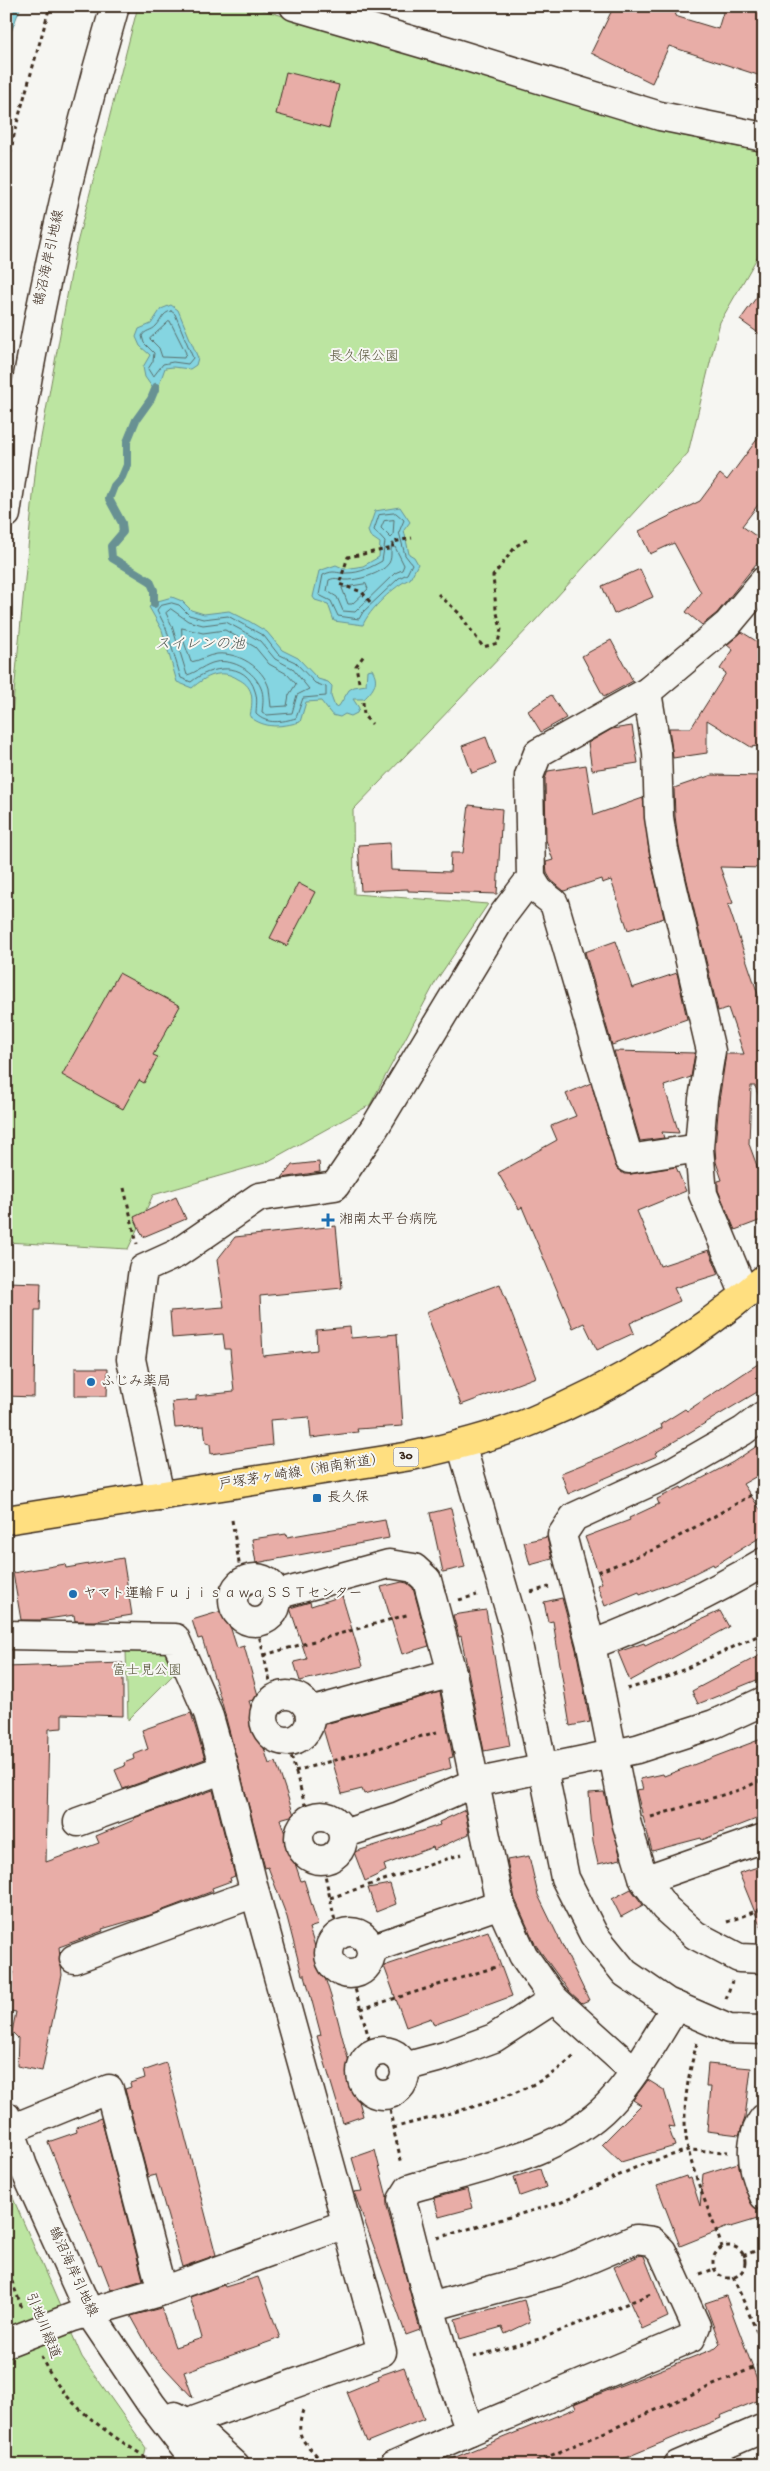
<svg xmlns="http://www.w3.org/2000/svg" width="770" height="2471" font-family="'Gochi Hand','Klee One',sans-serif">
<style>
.green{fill:#bce5a1;stroke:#7c8860}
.water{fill:#85d5e1;stroke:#679193}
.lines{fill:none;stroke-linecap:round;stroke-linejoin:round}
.shore{stroke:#596e6c;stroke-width:1}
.stream{stroke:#679193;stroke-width:8}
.building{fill:#e8ada7;stroke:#3b2a1e}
.minor-casing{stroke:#3b2a1e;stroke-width:31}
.major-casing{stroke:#3b2a1e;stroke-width:31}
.path{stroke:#3b2a1e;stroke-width:3;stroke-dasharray:4 4;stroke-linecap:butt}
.minor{stroke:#f6f6f2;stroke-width:28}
.major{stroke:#ffdf80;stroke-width:28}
.poi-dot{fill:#1f6fb2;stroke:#f6f6f2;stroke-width:2}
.labels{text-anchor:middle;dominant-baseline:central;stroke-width:4;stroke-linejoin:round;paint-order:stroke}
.shield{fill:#f6f6f2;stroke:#73675e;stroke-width:1}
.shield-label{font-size:12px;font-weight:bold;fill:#3b2a1e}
.street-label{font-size:14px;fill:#3b2a1e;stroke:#f6f6f2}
.park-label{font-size:14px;fill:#5b593f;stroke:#f6f6f2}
.poi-label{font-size:14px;fill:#3b2a1e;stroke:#f6f6f2;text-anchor:start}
.water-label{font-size:15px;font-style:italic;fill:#4e554f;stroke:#f6f6f2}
</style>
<rect width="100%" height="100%" fill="#f6f6f2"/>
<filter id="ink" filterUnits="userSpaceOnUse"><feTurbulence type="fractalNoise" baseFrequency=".02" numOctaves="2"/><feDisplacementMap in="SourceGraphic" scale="10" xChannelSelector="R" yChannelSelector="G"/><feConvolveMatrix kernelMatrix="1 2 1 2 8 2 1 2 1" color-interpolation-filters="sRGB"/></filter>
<g filter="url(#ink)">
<g class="green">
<polygon points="138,6 250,6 679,135 764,152 761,251 720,322 688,453 533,623 353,810 354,894 488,904 436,981 370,1105 265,1163 153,1195 128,1249 6,1242 6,860 11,724 36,465 76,247"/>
<polygon points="163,1649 174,1674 128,1720 126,1651"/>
<polygon points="6,2182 82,2357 146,2448 142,2465 6,2465"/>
</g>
<g class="water">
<polygon points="6,6 21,6 6,45"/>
<polygon points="171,305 178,310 198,358 196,365 190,369 173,367 165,368 158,388 152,387 145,377 143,367 150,355 140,346 136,337 139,329 151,324 161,309"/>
<path d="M400,507L410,522L404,530L409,554L414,557L418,564L410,579C396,584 368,611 363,625L334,621L328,604L315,600L313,597L319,571L336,565L345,569L363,566L379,557L380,543L370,536L368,531L375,511Z"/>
<path d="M172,597L182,601L191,610L204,614L229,611L247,620L267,632L282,650L298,658L318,679L328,682L332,686L331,696L335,707L339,706L349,690L354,687L366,685L367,670L372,669C380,682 373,690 364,699H353L359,708L357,713L351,716L345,714L340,717L332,715L321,701L306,702L300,722C281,727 266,729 250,717C251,710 253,701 251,693C249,686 244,682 238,679C221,668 206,676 192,688L177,682L162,630L149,607L158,601Z"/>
</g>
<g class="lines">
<g class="shore">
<path d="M171,311L175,314L193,358L188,364L173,362L163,364L153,377L148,369L153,361L154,353L144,343L142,336C145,330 152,331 156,326C162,320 162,313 171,311Z"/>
<polygon points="170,321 186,353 184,358 162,357 159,348 150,339"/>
<path d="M396,513L404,520L399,532L405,555L412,564L407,574L399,578L363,612L359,619L338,616L331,601L319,595L323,575C335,569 336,574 347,573C361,573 371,567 382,561L385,542L374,530L379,515Z"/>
<polygon points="394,520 393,536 391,538 381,528 384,521"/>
<path d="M393,543L404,565L402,570L395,573L355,612L343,611L337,597L327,591L329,580C336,577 337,579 344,580C357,581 382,574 389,563C393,556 389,549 393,543Z"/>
<polygon points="366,584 368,589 352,604 348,604 342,588"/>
<path d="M172,603L179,605L189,615L203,619L228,616L244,625L264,636L278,654L295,662L315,683L326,687V696L303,698L296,718C282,722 267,725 256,714C256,707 258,699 255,691C246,660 210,666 191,682L181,678L166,628L157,610L160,606Z"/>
<path d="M171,609L188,621L203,625L226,622L241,630L260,641L275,659L292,668L309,689L297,695L292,713L267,715L262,712C263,704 264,695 261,688C254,671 234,659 216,662C205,664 196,673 187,675L172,626L166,613Z"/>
<path d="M182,628L203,633L225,630L255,647L269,664L287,674L296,684L289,695L287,706L271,707C270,701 270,694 269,688C263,667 238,652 217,654C208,655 199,661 191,662L182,636Z"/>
</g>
<polyline class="stream" points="154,604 154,590 150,581 112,558 111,546 123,532 122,523 109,499 114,486 122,477 127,465 127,442 136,420 151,399 156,387"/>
</g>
<g class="building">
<polygon points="614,6 679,6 675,16 718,29 725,6 750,6 764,11 764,77 669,46 652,83 591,53"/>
<polygon points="286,72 339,85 329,128 276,114"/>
<polygon points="764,287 764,337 740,320"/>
<polygon points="764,430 764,497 742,526 764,542 764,554 717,613 702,625 686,612 701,593 674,543 650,554 639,531 700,501 720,474 727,480"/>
<polygon points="640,569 653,597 614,614 602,586"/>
<polygon points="742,632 764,646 764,745 751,747 707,720 707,753 673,758 669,728 691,728 726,673 720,669 733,650 727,645"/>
<polygon points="611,640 633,681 604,697 582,656"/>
<polygon points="551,695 566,718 541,732 528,711"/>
<polygon points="632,726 638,763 592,770 588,743 612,729"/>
<polygon points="486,737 496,764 472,773 462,746"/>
<polygon points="586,765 594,815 643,798 649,852 664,918 628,930 611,880 602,883 601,879 564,891 551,880 547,873 546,862 553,860 546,840 545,779 548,771"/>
<polygon points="712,775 764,776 764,868 720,867 733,903 728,905 764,1012 762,1101 761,1102 755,1086 751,1086 749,1144 764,1185 764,1219 735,1230 718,1190 718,1181 722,1180 716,1162 715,1148 719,1101 726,1054 744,1054 728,1008 718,1011 679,847 675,816 674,788"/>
<polygon points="469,805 502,809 497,894 408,891 408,889 361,891 358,845 390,843 391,870 450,872 451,853 463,853"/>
<polygon points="298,883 315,892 287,946 270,938"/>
<polygon points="616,941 632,988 677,973 687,1019 612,1045 585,952"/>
<polygon points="119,973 180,1006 153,1055 158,1057 144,1083 139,1080 123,1109 62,1075"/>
<polygon points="614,1051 695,1053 691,1077 664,1086 679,1133 662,1132 664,1138 640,1141"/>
<polygon points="591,1083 617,1169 624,1174 631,1174 676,1167 686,1191 637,1211 660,1266 709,1250 719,1274 674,1288 680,1301 630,1323 634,1333 597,1350 584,1323 573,1328 522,1207 519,1209 498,1173 557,1140 551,1126 576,1116 566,1094"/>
<polygon points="319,1162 320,1172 282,1178 292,1165"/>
<polygon points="176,1197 186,1219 143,1237 134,1217"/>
<polygon points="336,1226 342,1288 260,1296 263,1356 317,1350 316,1330 350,1327 351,1338 397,1334 403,1426 357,1429 358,1432 311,1438 309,1417 270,1420 272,1445 211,1454 210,1444 206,1443 204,1426 175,1428 172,1402 196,1400 196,1396 234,1392 230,1349 225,1349 223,1334 172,1338 170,1311 224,1307 217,1260 235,1237"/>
<polygon points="6,1282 41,1283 40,1310 35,1310 34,1397 6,1396"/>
<polygon points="500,1284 536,1377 461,1405 426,1312"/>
<polygon points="764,1360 764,1388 655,1453 657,1456 568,1494 561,1473 606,1455 662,1428 661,1424 685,1409 687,1411"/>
<polygon points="75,1368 108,1368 107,1396 75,1396"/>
<polygon points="757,1446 764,1456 764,1472 743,1484 764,1515 764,1535 714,1566 713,1564 687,1577 640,1595 639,1592 605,1606 597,1585 602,1583 585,1537 630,1520 629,1518 659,1504 657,1499 681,1487 682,1489 733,1462"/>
<polygon points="451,1508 465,1567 443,1572 430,1513"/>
<polygon points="385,1520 389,1538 256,1563 252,1539 286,1534 287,1537"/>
<polygon points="547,1537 552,1559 530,1565 524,1542"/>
<polygon points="123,1558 132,1615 95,1621 75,1621 74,1615 41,1620 21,1620 13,1573 65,1564 66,1568"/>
<polygon points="402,1582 407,1583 413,1588 429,1646 402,1654 381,1587"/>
<polygon points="342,1596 363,1666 300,1681 294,1662 307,1659 290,1608 310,1602 311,1606"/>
<polygon points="562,1598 576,1649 590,1722 570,1726 553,1621 548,1622 544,1602"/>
<polygon points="225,1610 237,1648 244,1646 259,1699 249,1701 269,1764 276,1762 294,1815 280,1819 301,1881 304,1880 318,1925 309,1928 335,2009 363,2116 343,2123 317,2036 321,2035 305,1975 302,1975 287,1917 268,1867 265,1868 222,1703 202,1638 198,1639 192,1620"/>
<polygon points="486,1610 510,1746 484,1751 461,1636 459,1637 453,1615"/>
<polygon points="720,1611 729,1627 630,1681 618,1652 644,1643 645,1645"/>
<polygon points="764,1653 764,1677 698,1704 692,1691"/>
<polygon points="123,1663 123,1716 62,1714 62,1728 49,1729 46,1862 99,1843 96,1836 134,1820 134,1818 213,1790 235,1876 230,1878 231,1881 212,1888 213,1891 150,1915 102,1929 103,1931 59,1947 62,1975 42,2071 17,2066 18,2038 12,2032 16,2012 6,2010 14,1972 6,1973 6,1667"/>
<polygon points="440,1692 453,1757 449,1758 451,1768 364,1794 362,1789 342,1794 322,1725"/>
<polygon points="191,1713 205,1759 123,1789 115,1770 125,1766 124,1763 134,1759 133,1755 148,1749 142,1730"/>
<polygon points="764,1738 764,1816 702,1840 701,1838 652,1851 636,1790 643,1789 640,1779 663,1774 664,1776"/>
<polygon points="604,1792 621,1859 598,1864 593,1842 589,1793"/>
<polygon points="465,1810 469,1834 434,1850 433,1847 384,1865 386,1871 365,1881 354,1852 440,1825 439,1822"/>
<polygon points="529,1856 538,1895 589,2000 582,2003 569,1991 535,1944 515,1899 507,1860"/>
<polygon points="764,1865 764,1932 763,1932 739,1873"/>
<polygon points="390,1884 396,1904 376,1912 368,1888"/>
<polygon points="631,1889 643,1905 621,1917 612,1899"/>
<polygon points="488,1931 512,1996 434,2025 431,2018 406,2027 384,1966"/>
<polygon points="166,2063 216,2255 182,2267 156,2175 148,2177 125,2089 131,2087 130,2083 145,2078 143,2071"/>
<polygon points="708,2064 751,2068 745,2118 739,2135 707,2131 711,2087 706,2087"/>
<polygon points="648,2080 664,2090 675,2127 668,2126 675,2146 621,2162 602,2144 641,2105 633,2100"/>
<polygon points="101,2118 143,2280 111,2290 101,2264 99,2265 89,2242 48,2142 77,2132 76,2127"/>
<polygon points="375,2150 387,2197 387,2207 420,2330 406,2335 354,2192 362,2191 352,2158"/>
<polygon points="738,2163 750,2202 759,2210 761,2218 731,2227 730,2226 680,2246 657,2186 686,2176 687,2179 691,2178 700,2206 703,2174"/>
<polygon points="540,2169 546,2187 520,2196 514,2177"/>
<polygon points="468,2189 473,2208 439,2217 434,2198"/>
<polygon points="641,2255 644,2256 668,2317 642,2329 614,2267"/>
<polygon points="258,2277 280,2338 184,2372 193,2398 152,2354 131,2316 161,2308 175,2347 202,2338 190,2297 224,2285 225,2287"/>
<polygon points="726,2296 764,2398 720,2416 721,2418 608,2465 436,2465 576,2408 574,2404 581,2401 716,2348 720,2344 705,2303"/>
<polygon points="524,2300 530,2322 505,2334 502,2327 460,2339 455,2319"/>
<polygon points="404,2367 424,2419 367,2442 347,2392 379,2379 378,2376"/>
</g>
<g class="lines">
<g class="minor-casing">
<g id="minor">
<polyline points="294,6 448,51 660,116 764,137"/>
<path d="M6,514C30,342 66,173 115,6"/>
<polyline points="647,692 657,752 659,817 664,850 711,1051 703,1099 699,1148 703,1194 745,1295"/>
<polyline points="531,878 539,891 554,903 629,1159 699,1148"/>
<polyline points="764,1415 743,1431 670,1473 574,1517 562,1535 591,1645 627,1825 644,1880 665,1908 695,1935 739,1958 764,1959"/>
<polyline points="461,1444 515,1629 565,1878 594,1935 625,1973 667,2002 729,2029 764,2030"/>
<polyline points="160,1496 131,1359 143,1269 176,1254 259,1197 335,1186 375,1127 503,915 531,878 529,776 538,753 647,692 728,624 764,581"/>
<circle cx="255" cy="1600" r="22"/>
<polyline points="276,1595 389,1564 414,1568 427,1580 452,1673 500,1904 523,1955 554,1999 634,2071"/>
<polyline points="6,1635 175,1638 208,1713 224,1769 255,1893 382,2352 196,2419 190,2424"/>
<path d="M591,1645C651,1622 709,1595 764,1562"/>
<circle cx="287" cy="1718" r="23"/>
<polyline points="310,1712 452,1673"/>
<circle cx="321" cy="1838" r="22"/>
<polyline points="78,1822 224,1769"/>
<polyline points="343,1834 399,1816 474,1783 637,1749 714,1724 764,1701"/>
<polyline points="644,1880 764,1838"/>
<circle cx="350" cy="1953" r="21"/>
<polyline points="371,1949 500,1904"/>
<polyline points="74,1959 255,1893"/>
<circle cx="383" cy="2073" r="22"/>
<polyline points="404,2067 445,2056 494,2038 554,1999"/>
<polyline points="6,2116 23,2166 89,2312 151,2404 198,2465"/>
<path d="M764,2118C746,2142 753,2172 764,2196"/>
<polyline points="11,2129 109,2089 162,2291"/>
<polyline points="430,2307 561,2271 636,2239 652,2241 662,2251 696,2326 691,2338 470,2431"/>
<polyline points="6,2343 73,2317 162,2291 346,2224"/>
<polyline points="175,2416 190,2424 235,2465"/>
<path d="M394,2465L470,2431C442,2355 421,2279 402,2200L409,2189C474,2169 561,2155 609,2104C636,2075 655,2039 676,2006"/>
<polyline points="678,2465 764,2428"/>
</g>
</g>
<g class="major-casing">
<path id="major" d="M6,1520L411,1456C452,1447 493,1437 532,1421C616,1386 694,1339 764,1279"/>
</g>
<g class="path">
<polyline points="6,177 15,130 50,6"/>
<polyline points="438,594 459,613 483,647 498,643 501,629 496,609 493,576 516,546 530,538"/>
<polyline points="370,602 362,592 339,584 348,557 393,548 393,542 412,538"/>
<polyline points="359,682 356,666 365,654"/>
<polyline points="363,702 364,716 372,724"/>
<polyline points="124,1188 137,1244"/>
<polyline points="232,1520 242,1581"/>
<polyline points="598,1572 660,1547 764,1488"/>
<polyline points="531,1592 549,1587"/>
<polyline points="459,1600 477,1595"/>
<polyline points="256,1622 274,1699"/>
<polyline points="264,1655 410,1614"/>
<polyline points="627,1689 665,1678 764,1633"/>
<polyline points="287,1741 309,1819"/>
<polyline points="295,1771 437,1732"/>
<polyline points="651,1817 742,1789 764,1779"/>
<polyline points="322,1861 338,1935"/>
<polyline points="330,1898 462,1854"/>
<polyline points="727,1922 764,1908"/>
<polyline points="351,1974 373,2053"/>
<polyline points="726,1999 732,1981"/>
<polyline points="361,2009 499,1966"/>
<path d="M697,2043C687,2078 681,2114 688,2149C695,2180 712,2217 722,2247"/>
<polyline points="388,2094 393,2128 402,2164"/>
<path d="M393,2128C452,2111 533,2099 576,2054"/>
<polyline points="437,2238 562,2202 641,2165 688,2150 728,2152"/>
<circle cx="729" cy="2262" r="16"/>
<polyline points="743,2256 764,2247"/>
<polyline points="6,2266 22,2308"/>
<polyline points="700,2274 714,2269"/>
<polyline points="733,2277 764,2348"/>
<path d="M41,2356C62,2406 114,2437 158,2465"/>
<polyline points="473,2357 543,2338 653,2293"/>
<path d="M303,2410C293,2444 308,2441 324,2465"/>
<polyline points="529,2465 764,2363"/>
</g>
<use href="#minor" class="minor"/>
<use href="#major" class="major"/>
</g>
</g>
<g class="poi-dot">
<path d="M325.5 1212.5h5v5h5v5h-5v5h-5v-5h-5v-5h5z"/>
<circle cx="91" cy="1382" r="5"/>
<rect x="312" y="1493" width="10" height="10" rx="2.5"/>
<circle cx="73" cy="1594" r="5"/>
</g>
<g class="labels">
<rect class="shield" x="393.5" y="1447.5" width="25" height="19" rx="4"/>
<g class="shield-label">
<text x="406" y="1457">30</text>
</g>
<g class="street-label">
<text transform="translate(50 258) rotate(-78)">鵠沼海岸引地線</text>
<text transform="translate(302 1473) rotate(-9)">戸塚茅ヶ崎線（湘南新道）</text>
<text transform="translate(72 2272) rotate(65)">鵠沼海岸引地線</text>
<text transform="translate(42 2326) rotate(68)">引地川緑道</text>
</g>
<g class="park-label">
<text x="364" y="357">長久保公園</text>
<text x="147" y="1671">富士見公園</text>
</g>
<g class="poi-label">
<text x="339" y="1220">湘南太平台病院</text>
<text x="101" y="1382">ふじみ薬局</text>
<text x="327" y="1498">長久保</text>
<text x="83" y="1594">ヤマト運輸ＦｕｊｉｓａｗａＳＳＴセンター</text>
</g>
<g class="water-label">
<text x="200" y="645">スイレンの池</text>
</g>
</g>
<rect width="770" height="2471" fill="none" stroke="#f6f6f2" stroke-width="25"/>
<rect x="12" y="12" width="745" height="2446" fill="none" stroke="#3b2a1e" stroke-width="2" filter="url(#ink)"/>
</svg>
